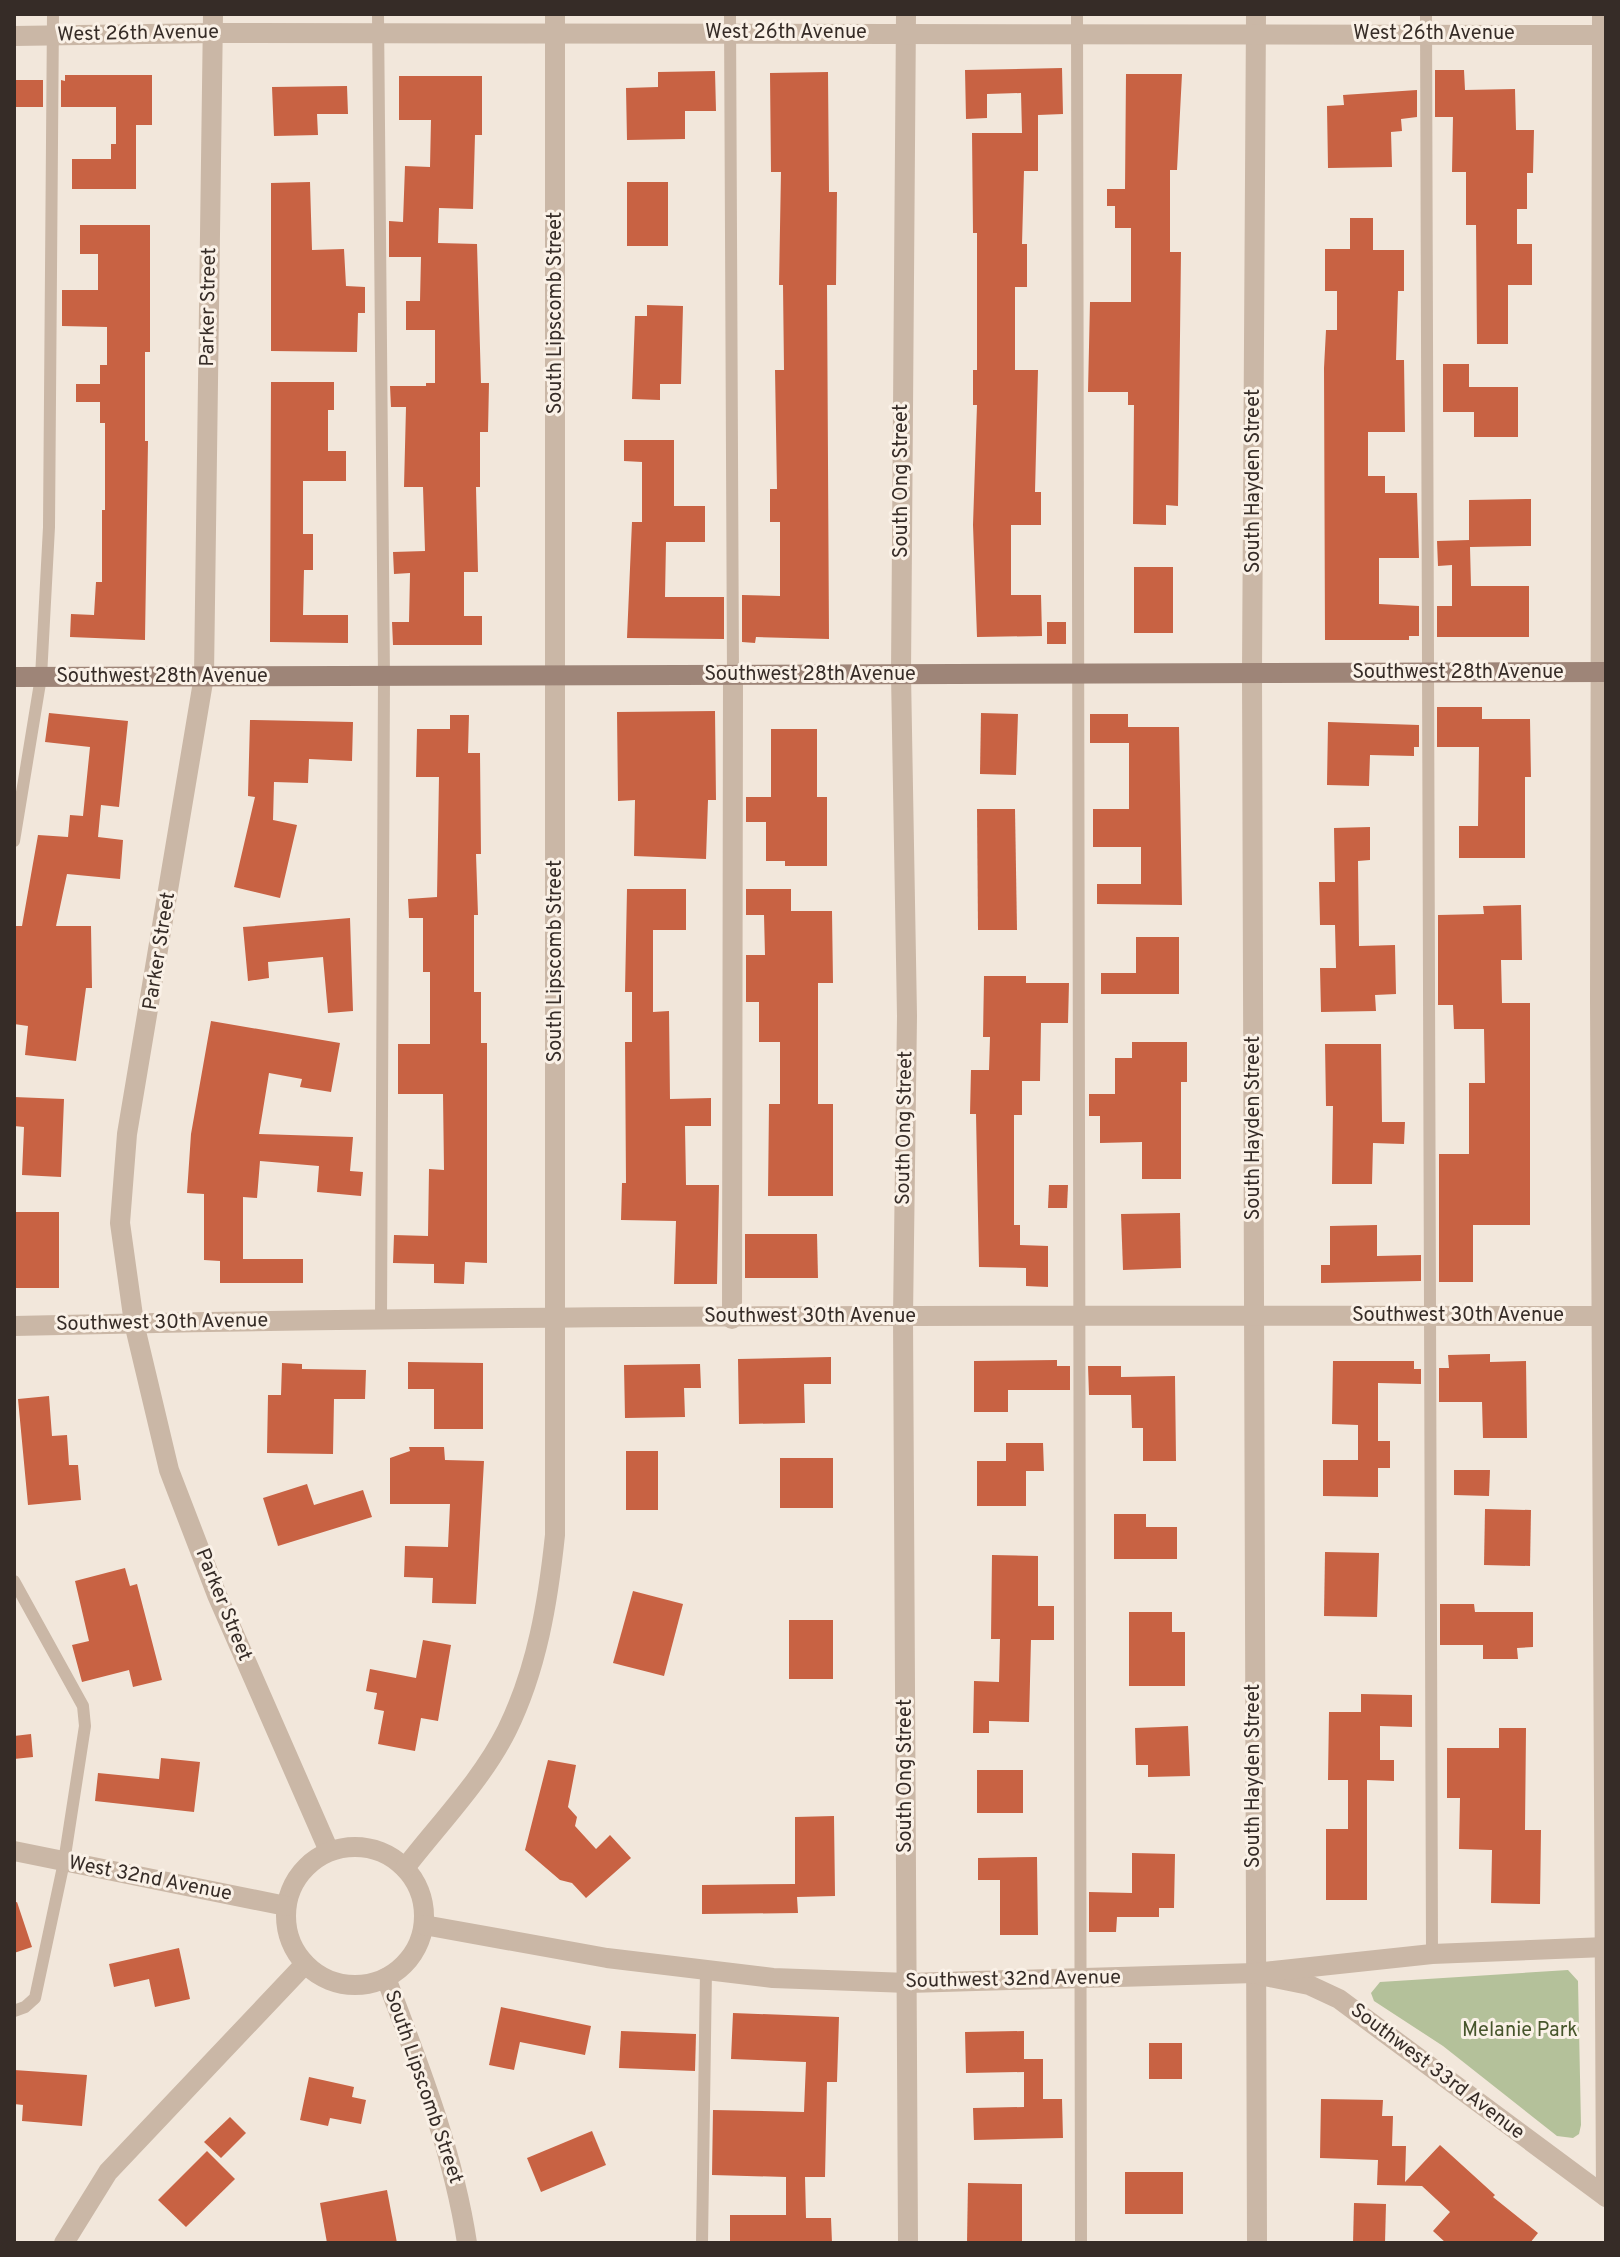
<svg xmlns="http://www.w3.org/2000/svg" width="1620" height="2257" font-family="Overpass,sans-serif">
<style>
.green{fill:#b4c19a}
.building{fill:#c86243}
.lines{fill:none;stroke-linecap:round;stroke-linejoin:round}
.service{stroke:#cab7a6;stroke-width:12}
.minor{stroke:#cab7a6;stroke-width:20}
.tertiary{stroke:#cab7a6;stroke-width:20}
.secondary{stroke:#9e8578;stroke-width:20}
.labels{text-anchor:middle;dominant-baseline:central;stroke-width:6;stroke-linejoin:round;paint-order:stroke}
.street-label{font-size:20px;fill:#362c27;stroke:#faf1e7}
.park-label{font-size:20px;fill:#46552b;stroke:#faf1e7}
</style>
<rect width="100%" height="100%" fill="#f2e7db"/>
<polygon class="green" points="1568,1970 1578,1981 1581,2125 1579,2134 1573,2138 1557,2136 1443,2046 1374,2001 1371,1993 1380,1982"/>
<g class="building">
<polygon points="1062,68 1063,114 1038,115 1038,171 1024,171 1022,244 1027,244 1027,287 1015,287 1015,370 1038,370 1035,492 1041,492 1041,525 1011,525 1011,595 1041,595 1042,636 977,637 973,525 977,405 973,405 973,370 977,370 977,233 973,233 972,133 1022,133 1021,93 987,94 987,118 966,119 965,70"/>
<polygon points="1435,70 1464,70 1465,90 1515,89 1516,130 1534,130 1533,173 1527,173 1527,209 1517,209 1517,244 1532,244 1532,285 1508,285 1508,344 1477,344 1476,225 1466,225 1466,172 1452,172 1453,117 1435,117"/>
<polygon points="715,71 716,111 685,111 685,139 627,140 626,88 658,87 658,72"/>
<polygon points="828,72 829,192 837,192 836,285 827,285 829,639 756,637 755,643 742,642 742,595 780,596 780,522 770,522 770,489 777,489 775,370 784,370 783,285 779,285 781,172 771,172 770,73"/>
<polygon points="1126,74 1182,74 1177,170 1170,170 1170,252 1181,252 1178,506 1166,505 1166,525 1133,524 1134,405 1128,405 1128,392 1088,392 1090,302 1131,302 1131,228 1115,228 1115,206 1107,206 1107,189 1125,189"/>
<polygon points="65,75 152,75 152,125 136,125 136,189 72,189 72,159 111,159 111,144 116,144 116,107 61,107 61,80 65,81"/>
<polygon points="399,76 482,76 482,135 475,135 473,209 439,208 438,243 477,244 481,383 489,383 488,432 480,432 480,487 476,487 478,572 464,572 464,616 482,616 482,645 393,645 392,622 409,622 410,573 394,574 393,552 425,551 423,487 404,487 406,407 391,407 390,386 426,386 426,383 435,383 435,330 406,330 406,301 420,301 421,257 389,257 389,221 403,222 405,166 430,167 431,120 399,120"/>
<rect x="14" y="80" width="29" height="27"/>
<polygon points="347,86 348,114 317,114 318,135 274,136 272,87"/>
<polygon points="1417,90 1417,117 1401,119 1402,131 1391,132 1392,167 1328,168 1327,106 1344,105 1343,95"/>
<polygon points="310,182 312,250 344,249 346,286 365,287 365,313 358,313 357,352 271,351 271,183"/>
<rect x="627" y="182" width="41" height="64"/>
<polygon points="1350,218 1373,218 1373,250 1404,250 1404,291 1398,291 1396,360 1404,360 1405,432 1368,432 1368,476 1385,476 1385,493 1417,493 1419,558 1379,558 1379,604 1419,606 1419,636 1409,636 1409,640 1325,640 1324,368 1326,330 1337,330 1337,291 1325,291 1325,249 1350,249"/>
<polygon points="80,225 150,225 150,352 145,352 145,441 148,441 145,640 70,637 71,614 94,615 96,582 102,582 102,510 105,510 105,423 100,423 100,402 76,402 76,384 100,384 100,365 107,365 107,327 62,326 62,290 98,290 98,254 80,254"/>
<polygon points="647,305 683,306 681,384 660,384 660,400 632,399 635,316 647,316"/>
<polygon points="1443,364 1469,364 1469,387 1518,387 1518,437 1474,437 1474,412 1443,412"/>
<polygon points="271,382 334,382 334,410 328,410 328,451 346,451 346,481 303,481 303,534 313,534 313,570 304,570 303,615 348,615 348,643 270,642"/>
<polygon points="624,440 674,440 674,506 705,506 705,542 666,542 665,597 724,597 724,639 627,638 632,522 642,522 642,462 624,461"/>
<polygon points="1531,499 1531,546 1470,547 1471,586 1529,586 1529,637 1437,637 1437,606 1452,606 1452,565 1438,566 1437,541 1469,540 1469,500"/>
<rect x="1134" y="567" width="39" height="66"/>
<rect x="1047" y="622" width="19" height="22"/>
<polygon points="1437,707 1482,707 1482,719 1530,719 1531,777 1525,777 1525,858 1459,858 1459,826 1478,826 1479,747 1437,747"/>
<polygon points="715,711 716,800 708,800 706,859 634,856 635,800 618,801 617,712"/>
<polygon points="49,713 128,721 119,807 101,805 98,837 123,840 120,879 67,874 56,926 91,926 92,988 86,988 76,1061 25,1055 28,1026 14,1024 14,926 22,926 38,835 68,837 70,815 83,816 90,747 45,742"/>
<polygon points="981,713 1018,714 1016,775 980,774"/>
<polygon points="1090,714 1128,714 1128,727 1179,727 1182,905 1097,904 1097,884 1141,884 1141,847 1093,847 1093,809 1129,809 1129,743 1090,743"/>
<polygon points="450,715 469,715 468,753 480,753 481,854 476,854 478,915 474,915 474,992 481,992 481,1043 487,1043 487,1263 465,1262 464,1284 434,1283 434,1264 393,1263 394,1235 428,1236 429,1169 444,1170 443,1094 398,1094 398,1044 430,1044 430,972 423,972 423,918 409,918 408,899 437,897 439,777 416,777 417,729 450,729"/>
<polygon points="250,720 353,722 352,761 309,759 308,783 274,782 273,820 297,825 280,898 234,887 255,797 248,796"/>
<polygon points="1328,722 1419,725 1419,747 1414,747 1414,756 1370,755 1369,786 1327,785"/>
<polygon points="771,729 817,729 817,797 827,797 827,866 785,866 785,861 766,861 766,822 746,822 746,797 771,797"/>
<polygon points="977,809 1015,809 1017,930 978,930"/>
<polygon points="1370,827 1370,860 1358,861 1359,946 1395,945 1396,994 1375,995 1376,1011 1321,1012 1320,968 1336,968 1335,925 1320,925 1319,882 1335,882 1334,828"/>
<polygon points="627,889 686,889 686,930 653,930 653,1012 669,1011 670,1099 711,1098 711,1126 685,1126 686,1185 719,1185 717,1284 674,1284 676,1221 621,1220 622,1183 626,1183 625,1042 632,1042 632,992 625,992"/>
<polygon points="746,889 791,889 791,911 832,911 833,983 818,983 818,1104 833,1104 833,1196 768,1196 769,1104 780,1104 780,1042 759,1042 759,1002 746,1002 746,955 765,955 764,915 746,915"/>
<polygon points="1521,905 1522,960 1501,960 1502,1003 1530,1003 1530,1225 1473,1225 1473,1282 1439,1282 1439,1154 1469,1154 1469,1083 1485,1083 1484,1029 1454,1029 1453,1005 1438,1005 1438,915 1484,914 1483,906"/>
<polygon points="350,918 353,1011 328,1013 323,957 268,962 269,978 248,981 243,927"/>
<polygon points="1136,937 1179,937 1179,994 1101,994 1101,973 1136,973"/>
<polygon points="984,976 1026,976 1026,983 1069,983 1068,1023 1041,1023 1040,1081 1022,1081 1022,1115 1014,1115 1014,1225 1020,1225 1020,1245 1048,1246 1048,1287 1026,1286 1026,1268 979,1267 976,1114 970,1114 971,1070 989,1070 990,1037 983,1037"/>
<polygon points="211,1021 340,1043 331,1092 300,1087 302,1079 269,1073 259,1134 353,1137 350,1171 363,1172 361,1196 317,1192 319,1166 260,1161 257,1198 243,1197 243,1259 303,1259 303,1283 220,1283 220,1261 204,1260 204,1194 187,1193 191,1134"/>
<polygon points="1132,1042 1187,1042 1187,1082 1181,1082 1181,1179 1142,1179 1142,1142 1100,1143 1100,1116 1089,1116 1089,1094 1115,1094 1115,1058 1132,1058"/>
<polygon points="1325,1044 1381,1044 1382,1122 1405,1122 1404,1144 1373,1143 1372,1184 1332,1184 1333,1106 1326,1106"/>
<polygon points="14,1097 64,1099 61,1177 22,1175 24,1127 14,1126"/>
<polygon points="1049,1185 1068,1185 1067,1208 1048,1208"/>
<rect x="14" y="1212" width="45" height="76"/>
<polygon points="1180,1213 1181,1268 1123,1270 1121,1214"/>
<polygon points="1377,1225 1377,1256 1421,1255 1421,1281 1321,1283 1321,1265 1330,1265 1330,1226"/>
<polygon points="745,1234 817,1234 818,1278 745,1278"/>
<polygon points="1490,1354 1490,1362 1526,1361 1527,1438 1483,1438 1482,1402 1439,1402 1439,1368 1449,1368 1448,1355"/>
<polygon points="831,1357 831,1384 804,1384 805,1423 739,1424 738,1359"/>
<polygon points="1057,1360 1057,1366 1070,1366 1070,1390 1008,1390 1008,1412 974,1412 974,1361"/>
<polygon points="1333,1361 1414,1361 1414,1369 1421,1369 1421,1384 1378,1383 1378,1441 1390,1441 1390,1468 1378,1468 1378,1497 1323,1496 1323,1460 1358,1460 1358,1425 1332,1424"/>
<polygon points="408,1362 483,1363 483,1429 434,1429 434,1389 408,1389"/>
<polygon points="282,1363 302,1364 302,1369 366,1370 365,1399 334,1399 333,1454 267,1453 268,1395 281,1395"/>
<polygon points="700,1364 701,1388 684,1388 685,1417 625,1418 624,1365"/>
<polygon points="1088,1366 1121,1366 1121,1377 1175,1376 1176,1461 1143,1461 1143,1428 1132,1428 1131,1395 1089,1395"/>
<polygon points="49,1396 52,1436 67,1435 69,1465 78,1465 81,1500 28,1505 18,1399"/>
<polygon points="1006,1443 1043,1443 1044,1471 1026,1471 1026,1506 977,1506 977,1461 1006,1461"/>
<polygon points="409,1447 444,1447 445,1460 484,1461 476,1604 432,1603 433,1578 404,1577 405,1546 448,1547 450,1504 390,1504 390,1458 410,1451"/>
<rect x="626" y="1451" width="32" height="59"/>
<rect x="780" y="1458" width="53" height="50"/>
<polygon points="1454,1470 1490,1470 1489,1496 1454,1495"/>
<polygon points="307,1484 314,1505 363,1490 372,1517 278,1546 263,1498"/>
<polygon points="1485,1509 1531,1510 1530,1566 1484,1565"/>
<polygon points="1114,1514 1146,1514 1146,1527 1177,1527 1177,1559 1114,1559"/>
<polygon points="1325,1552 1379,1553 1377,1617 1324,1616"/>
<polygon points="992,1555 1038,1556 1038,1606 1054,1606 1054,1640 1031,1640 1029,1722 989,1721 989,1733 973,1733 974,1681 999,1682 1000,1639 991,1639"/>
<polygon points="125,1568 130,1586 137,1584 162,1680 133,1687 129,1670 82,1682 72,1645 89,1641 75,1581"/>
<polygon points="633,1591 683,1604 664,1676 613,1663"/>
<polygon points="1440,1604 1474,1604 1475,1612 1533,1612 1533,1647 1517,1648 1518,1659 1483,1659 1483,1645 1440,1645"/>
<polygon points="1129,1612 1172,1612 1172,1632 1185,1632 1185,1686 1129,1686"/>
<rect x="789" y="1620" width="44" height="59"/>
<polygon points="423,1640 451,1645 438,1721 421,1718 415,1751 378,1744 384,1711 374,1709 377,1693 366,1691 370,1669 416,1678"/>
<polygon points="1361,1694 1412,1695 1412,1727 1380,1726 1380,1760 1394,1760 1394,1781 1367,1780 1367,1900 1326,1900 1326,1829 1348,1829 1348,1780 1328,1780 1329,1712 1361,1712"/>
<polygon points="1188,1726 1190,1776 1148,1777 1148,1765 1136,1765 1135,1728"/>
<polygon points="1499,1728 1526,1728 1525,1830 1541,1830 1540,1904 1491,1903 1492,1850 1459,1849 1460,1798 1447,1798 1447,1748 1499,1748"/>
<polygon points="31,1734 33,1757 14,1759 14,1736"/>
<polygon points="161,1758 200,1762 194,1812 95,1801 98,1773 159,1779"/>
<polygon points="548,1760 576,1765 568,1807 577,1817 575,1826 596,1849 610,1835 631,1858 586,1898 572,1883 560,1880 525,1850"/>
<rect x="977" y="1770" width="46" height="43"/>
<polygon points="834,1816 835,1896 797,1897 798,1913 702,1914 702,1885 795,1884 795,1817"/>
<polygon points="1132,1853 1175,1854 1174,1908 1159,1908 1159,1917 1117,1917 1116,1932 1089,1932 1089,1892 1132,1893"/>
<polygon points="1037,1857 1038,1935 1000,1935 1000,1880 978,1880 978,1858"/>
<polygon points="17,1902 32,1947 14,1953 14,1903"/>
<polygon points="179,1948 190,1999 155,2007 149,1979 114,1987 109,1964"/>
<polygon points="501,2007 591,2026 585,2055 520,2042 514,2070 489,2065"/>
<polygon points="733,2013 839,2017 837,2082 827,2082 825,2177 805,2177 806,2218 831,2218 832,2243 730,2243 730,2215 786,2215 786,2177 712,2175 713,2110 804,2112 806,2062 731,2059"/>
<polygon points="621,2031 696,2034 695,2071 619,2068"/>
<polygon points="1024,2031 1024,2059 1043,2059 1043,2099 1062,2099 1063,2138 974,2140 973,2108 1024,2107 1024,2072 966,2073 965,2032"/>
<rect x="1149" y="2043" width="33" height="36"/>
<polygon points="14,2070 87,2075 82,2126 22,2121 23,2105 14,2104"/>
<polygon points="309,2077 354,2087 352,2097 366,2100 361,2124 330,2118 328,2126 300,2120"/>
<polygon points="1321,2099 1383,2100 1382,2116 1393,2116 1392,2146 1406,2146 1405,2182 1440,2145 1495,2195 1493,2197 1538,2233 1530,2243 1446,2243 1433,2231 1450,2212 1422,2186 1377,2185 1378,2160 1320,2158"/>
<polygon points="230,2117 246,2133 221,2158 204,2142"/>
<polygon points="592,2131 606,2165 541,2192 527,2158"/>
<polygon points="207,2151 235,2179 186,2227 158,2200"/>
<rect x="1125" y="2172" width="58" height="42"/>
<polygon points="968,2183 1022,2184 1022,2243 967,2243"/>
<polygon points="387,2190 397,2243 327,2243 320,2203"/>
<polygon points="1354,2203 1386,2204 1385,2243 1353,2243"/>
</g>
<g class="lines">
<g class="service">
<polyline points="378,14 384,677 381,1319"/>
<polyline points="730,14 733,676"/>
<polyline points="1077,14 1081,2243"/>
<polyline points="1426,14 1432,1954"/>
<polyline points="14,841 41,677 49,527 53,14"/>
<polyline points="14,1581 83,1706 85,1726 64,1862 35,1998 25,2007 14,2011"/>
<polyline points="702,2243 706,1970"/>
</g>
<g class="minor">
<polyline points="213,14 204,676 127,1134 120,1223 134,1323 169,1470 217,1595 329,1851"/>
<polyline points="906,14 901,674 907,1016 903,1317 908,2243"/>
<polyline points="1256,14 1252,672 1257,2243"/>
<polyline points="1602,14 1600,1001 1606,2197"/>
<polyline points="14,36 213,33 1606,35"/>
<polyline points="732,1319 733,676"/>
<path d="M14,1326C545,1313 1075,1316 1606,1316"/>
<polyline points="1260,1975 1309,1985 1339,1999 1606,2197"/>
<polyline points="64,2243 108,2172 305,1964"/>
</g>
<g class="tertiary">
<circle cx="355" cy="1916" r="69"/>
<polyline points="14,1851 286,1906"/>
<path d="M405,1868C439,1824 482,1780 507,1730C537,1669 548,1602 555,1535V14"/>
<polyline points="424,1925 607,1958 773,1978 908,1983 1255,1973 1432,1954 1606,1947"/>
<path d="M386,1978C419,2065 453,2151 467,2243"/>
</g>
<polyline class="secondary" points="14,677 1606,672"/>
</g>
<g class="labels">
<g class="street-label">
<text x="786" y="33">West 26th Avenue</text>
<text transform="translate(138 34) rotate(-1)">West 26th Avenue</text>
<text x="1434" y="34">West 26th Avenue</text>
<text transform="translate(209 307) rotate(-89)">Parker Street</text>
<text transform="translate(556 313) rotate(-90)">South Lipscomb Street</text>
<text transform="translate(902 481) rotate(-90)">South Ong Street</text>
<text transform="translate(1254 481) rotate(-90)">South Hayden Street</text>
<text x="1458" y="673">Southwest 28th Avenue</text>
<text x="810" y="675">Southwest 28th Avenue</text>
<text x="162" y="677">Southwest 28th Avenue</text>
<text transform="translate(160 951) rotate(-81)">Parker Street</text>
<text transform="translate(556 961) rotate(-90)">South Lipscomb Street</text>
<text transform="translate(905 1128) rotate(-89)">South Ong Street</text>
<text transform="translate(1254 1128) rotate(-90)">South Hayden Street</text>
<text x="1458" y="1316">Southwest 30th Avenue</text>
<text x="810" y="1317">Southwest 30th Avenue</text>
<text transform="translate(162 1323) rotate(-1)">Southwest 30th Avenue</text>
<text transform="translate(223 1605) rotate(68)">Parker Street</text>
<text transform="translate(906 1776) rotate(-90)">South Ong Street</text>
<text transform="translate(1254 1776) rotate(-90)">South Hayden Street</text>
<text transform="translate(150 1879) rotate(11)">West 32nd Avenue</text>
<text transform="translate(1013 1980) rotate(-1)">Southwest 32nd Avenue</text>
<text transform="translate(1437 2072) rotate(37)">Southwest 33rd Avenue</text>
<text transform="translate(423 2087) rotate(71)">South Lipscomb Street</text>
</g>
<g class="park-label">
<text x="1520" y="2031">Melanie Park</text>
</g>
</g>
<rect width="1620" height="2257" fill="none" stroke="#362c27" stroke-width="32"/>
</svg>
